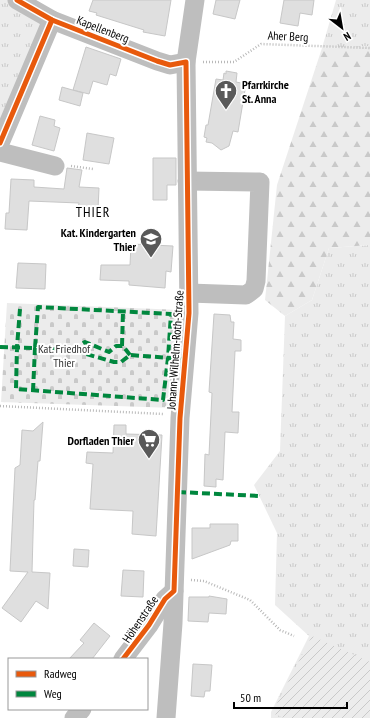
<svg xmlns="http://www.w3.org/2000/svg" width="370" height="718" font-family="'PT Sans Narrow',sans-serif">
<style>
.grass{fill:url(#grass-tufts)}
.forest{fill:url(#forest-firs)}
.cemetery{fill:url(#cemetery-stones)}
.garden{fill:url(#garden-furrows)}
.building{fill:#dfdfdf;stroke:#c7c7c7}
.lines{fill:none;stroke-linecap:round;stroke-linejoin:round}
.path{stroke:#b9b9b9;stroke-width:2.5;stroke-dasharray:1 2;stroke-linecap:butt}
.minor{stroke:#bebebe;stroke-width:19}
.quiet{stroke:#00873e;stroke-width:4;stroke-dasharray:8 4;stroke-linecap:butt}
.cycleway-casing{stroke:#fff;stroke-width:8}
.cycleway{stroke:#e8590c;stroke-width:5}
.labels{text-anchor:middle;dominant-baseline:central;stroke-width:4;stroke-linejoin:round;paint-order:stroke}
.street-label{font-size:12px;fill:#000;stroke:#fff}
.poi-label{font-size:12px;font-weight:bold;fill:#000;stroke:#fff;text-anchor:end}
.park-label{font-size:12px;fill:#333;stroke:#fff}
.quarter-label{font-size:14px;letter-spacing:1px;fill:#000;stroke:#fff}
</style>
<defs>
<pattern id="grass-tufts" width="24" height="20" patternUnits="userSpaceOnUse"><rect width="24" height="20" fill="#ececec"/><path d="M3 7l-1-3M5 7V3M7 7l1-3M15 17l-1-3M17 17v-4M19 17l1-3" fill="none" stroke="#c9c9c9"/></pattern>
<pattern id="forest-firs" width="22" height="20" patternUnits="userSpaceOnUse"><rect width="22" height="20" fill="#ececec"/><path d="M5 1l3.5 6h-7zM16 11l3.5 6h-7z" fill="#c9c9c9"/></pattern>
<pattern id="cemetery-stones" width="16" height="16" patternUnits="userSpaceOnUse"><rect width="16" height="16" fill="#ececec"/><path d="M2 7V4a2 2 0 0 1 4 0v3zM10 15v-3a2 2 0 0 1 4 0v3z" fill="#c9c9c9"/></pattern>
<pattern id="garden-furrows" width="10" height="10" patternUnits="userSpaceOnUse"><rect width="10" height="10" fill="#ececec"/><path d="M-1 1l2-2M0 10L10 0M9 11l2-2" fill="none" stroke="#c9c9c9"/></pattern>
</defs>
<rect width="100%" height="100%" fill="#fff"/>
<g class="grass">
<polygon points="0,0 9,0 43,24 0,134"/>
<polygon points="336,0 370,0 370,46 322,48"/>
<polygon points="370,245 370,718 271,718 271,712 309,636 275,605 277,533 254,485 280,451 285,316 312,300 329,248"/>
</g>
<polygon class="forest" points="370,46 370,245 329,248 312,300 285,316 265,300 277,185 322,48"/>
<polygon class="cemetery" points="7,303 181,310 174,408 1,402"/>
<polygon class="garden" points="312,636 370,662 370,718 284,718 272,713"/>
<g class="building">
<polygon points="93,0 171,0 165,36 143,32 144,30 96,15 97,13 89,11"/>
<polygon points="216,0 240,0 235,19 213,14"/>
<polygon points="284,0 314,0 312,15 300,13 298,26 280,23"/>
<polygon points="86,47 121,59 116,76 110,74 107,85 93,81 89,94 73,90"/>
<polygon points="226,71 237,73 236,82 246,84 238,132 233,131 229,146 221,150 212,143 206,142 207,138 204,137 206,125 208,125 216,79 223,80 224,73 226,74"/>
<polygon points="62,87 83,93 80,106 59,100"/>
<polygon points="40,116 55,120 54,126 60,128 54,151 32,145"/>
<polygon points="87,133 114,138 109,164 83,160"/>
<polygon points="153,158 176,158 176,185 167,185 167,200 153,200"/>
<polygon points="67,168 82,170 79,187 99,188 98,209 78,208 79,203 29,201 27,230 5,229 6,213 9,213 11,179 34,180 34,187 64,189"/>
<polygon points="131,244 173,246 171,272 166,271 165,288 129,285 129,281 100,280 101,265 130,265"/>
<polygon points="18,263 46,264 45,289 16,288"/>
<polygon points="214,314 230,315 231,322 234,322 233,339 241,340 241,351 235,351 232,412 239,412 238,433 225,432 223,480 216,479 216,487 204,486 205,454 209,455 212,393 209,392"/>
<polygon points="43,422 40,461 38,461 35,500 34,500 32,572 50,573 48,609 36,601 21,622 2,608 28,572 10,571 15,468 20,465 22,430 33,431"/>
<polygon points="114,425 126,425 126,434 162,435 156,536 132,534 133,511 90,509 93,464 86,463 87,452 113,453"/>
<polygon points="210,524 238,524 238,541 231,541 230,545 192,559 192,528 210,528"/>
<polygon points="74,549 89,550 88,567 73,566"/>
<polygon points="123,570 144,571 143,597 121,596"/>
<polygon points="209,596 227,599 226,614 209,613 208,622 188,621 189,597 209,597"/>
<polygon points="94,623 110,636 92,659 69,659 84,643 80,640"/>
<polygon points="193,664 212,665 210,691 205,691 204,697 191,696"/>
</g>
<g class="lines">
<g class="path">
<polyline points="203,62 234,62 261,44 370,48"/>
<polyline points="71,166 93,169"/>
<polyline points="0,406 163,414"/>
<polyline points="191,580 204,581 250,600 280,630 294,636"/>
</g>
<g class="minor">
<polyline points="17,0 52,20 157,61 170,65 186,62"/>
<polyline points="0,143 52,20"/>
<polyline points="0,152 55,166"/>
<polyline points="187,181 260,182 256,281 254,289 246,295 189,293"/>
<polyline points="123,659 149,625 165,599 174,591"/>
<polyline points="74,718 82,709"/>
<polyline points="166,718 173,623 180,418 189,313 186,62 195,0"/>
</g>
<g class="quiet">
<polyline points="122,346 123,312"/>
<polyline points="0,347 35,348 38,307 171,314 168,358 163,400 16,389 17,347 20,309"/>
<polyline points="130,355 123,346 116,346 109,352 85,342 72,350 114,362 121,362 130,355 185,359"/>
<polyline points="33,391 35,348 72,350"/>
<polyline points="178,492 259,496"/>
</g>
<g class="cycleway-casing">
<g id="cycleway">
<polyline points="17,0 52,20 157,61 170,65 186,62 189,313 180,418 174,591 165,599 149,625 123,659"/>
<polyline points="0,143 52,20"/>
</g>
</g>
<use href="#cycleway" class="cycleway"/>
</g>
<defs>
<g id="church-pin" transform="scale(1.15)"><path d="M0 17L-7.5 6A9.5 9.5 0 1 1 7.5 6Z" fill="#595959" stroke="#fff"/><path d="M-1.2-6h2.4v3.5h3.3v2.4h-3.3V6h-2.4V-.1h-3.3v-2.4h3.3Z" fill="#fff"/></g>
<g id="school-pin" transform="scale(1.15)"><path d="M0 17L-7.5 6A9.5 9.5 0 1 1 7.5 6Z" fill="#595959" stroke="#fff"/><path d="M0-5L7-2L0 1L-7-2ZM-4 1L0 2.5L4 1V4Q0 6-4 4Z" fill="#fff"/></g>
<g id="supermarket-pin" transform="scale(1.15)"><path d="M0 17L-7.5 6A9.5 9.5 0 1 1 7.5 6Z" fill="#595959" stroke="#fff"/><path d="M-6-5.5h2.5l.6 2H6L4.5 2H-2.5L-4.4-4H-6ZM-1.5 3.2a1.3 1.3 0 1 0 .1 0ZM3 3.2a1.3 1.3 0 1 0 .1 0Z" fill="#fff"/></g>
</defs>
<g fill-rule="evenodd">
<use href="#church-pin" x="226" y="91"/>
<use href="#school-pin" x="151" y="239"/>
<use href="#supermarket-pin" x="149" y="440"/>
</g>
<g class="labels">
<g class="street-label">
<text transform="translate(103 29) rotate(21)">Kapellenberg</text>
<text transform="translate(288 36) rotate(3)">Aher Berg</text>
<text transform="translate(175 350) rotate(-86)">Johann-Wilhelm-Roth-Straße</text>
<text transform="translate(140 619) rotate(-56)">Höhenstraße</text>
</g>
<g class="poi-label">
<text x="242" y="84" text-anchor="start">Pfarrkirche<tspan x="242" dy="14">St. Anna</tspan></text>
<text x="136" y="232">Kat. Kindergarten<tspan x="136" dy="14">Thier</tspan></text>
<text x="134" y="440">Dorfladen Thier</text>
</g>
<g class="park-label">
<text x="64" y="348">Kat. Friedhof<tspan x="64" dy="14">Thier</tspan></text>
</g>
<g class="quarter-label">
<text x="93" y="212">THIER</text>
</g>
</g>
<rect x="8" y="658" width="140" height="52" fill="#ffffff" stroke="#999999"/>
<rect x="16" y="671" width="20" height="6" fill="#e8590c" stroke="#999999"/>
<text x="44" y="678" font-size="12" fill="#000000">Radweg</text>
<rect x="16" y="691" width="20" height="6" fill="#00873e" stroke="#999999"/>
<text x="44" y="698" font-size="12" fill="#000000">Weg</text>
<g transform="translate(342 28) rotate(149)" stroke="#ffffff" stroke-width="3" paint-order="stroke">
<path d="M0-3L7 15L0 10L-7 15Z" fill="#000000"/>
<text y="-6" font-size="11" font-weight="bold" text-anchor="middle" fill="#000000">N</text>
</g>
<path d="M234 702v6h113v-6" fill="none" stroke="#000000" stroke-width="2"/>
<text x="240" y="702" font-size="12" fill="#000000" stroke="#ffffff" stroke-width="3" paint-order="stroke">50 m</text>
</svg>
